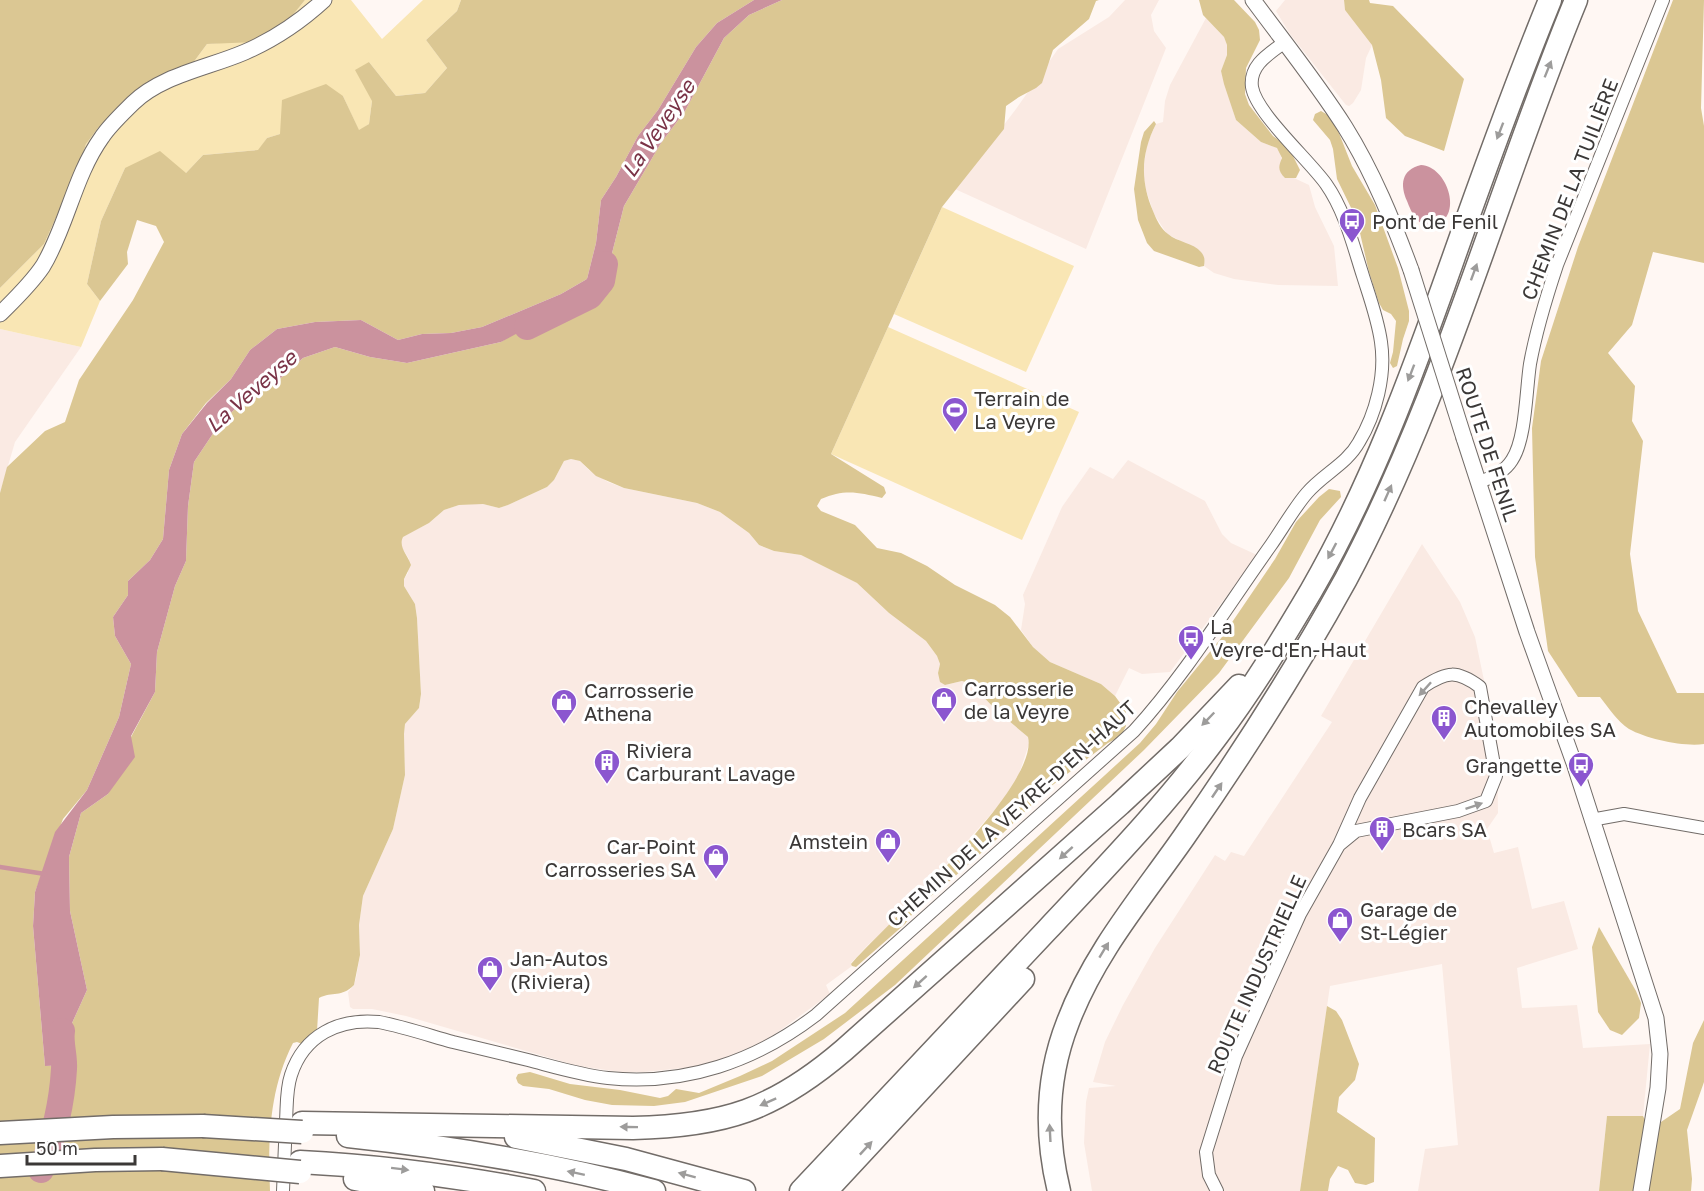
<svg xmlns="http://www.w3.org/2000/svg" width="1704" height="1191" font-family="'Golos Text',sans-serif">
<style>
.built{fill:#faeae3}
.green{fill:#f9e6b4}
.forest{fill:#dbc793}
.water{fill:#cb929e}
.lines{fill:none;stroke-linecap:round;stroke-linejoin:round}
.stream{stroke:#cb929e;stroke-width:4.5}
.river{stroke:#cb929e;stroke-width:26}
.minor-casing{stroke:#726c68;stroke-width:14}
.tertiary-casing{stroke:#726c68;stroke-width:17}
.motorway-casing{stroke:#726c68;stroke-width:25}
.minor{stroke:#fff;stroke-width:12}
.tertiary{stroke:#fff;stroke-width:15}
.motorway{stroke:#fff;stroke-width:22}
.tertiary-bridge-casing{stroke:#726c68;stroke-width:17;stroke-linecap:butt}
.motorway-bridge-casing{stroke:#726c68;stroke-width:25;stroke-linecap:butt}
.tertiary-bridge{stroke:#fff;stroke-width:15}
.motorway-bridge{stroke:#fff;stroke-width:22}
.oneway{fill:#9d9c9b}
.labels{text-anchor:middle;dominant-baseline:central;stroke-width:6;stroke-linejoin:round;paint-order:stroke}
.street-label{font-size:20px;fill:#3b3837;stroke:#fff}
.poi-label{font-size:20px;fill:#3b3837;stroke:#fff;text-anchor:start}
.water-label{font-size:21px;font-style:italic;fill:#7a3347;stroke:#fff}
</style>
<rect width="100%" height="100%" fill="#fff7f3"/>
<g class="built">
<polygon points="1125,0 1159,0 1151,15 1154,31 1166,48 1086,249 955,189 1016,109 1058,49 1109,17"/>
<polygon points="1285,0 1344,0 1345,10 1369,38 1372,45 1366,58 1361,90 1353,103 1349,106 1346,105 1290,34 1276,11"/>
<polygon points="1206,18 1224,37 1227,45 1227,55 1221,71 1236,120 1261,142 1277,148 1280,152 1285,177 1294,178 1309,185 1315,207 1334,246 1338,286 1278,285 1234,279 1214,273 1204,266 1205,260 1198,250 1167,234 1154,214 1146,190 1143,174 1147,143 1156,124 1163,122 1165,101 1170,85"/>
<polygon points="0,329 81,347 15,442 0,493"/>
<polygon points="571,459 580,461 589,470 608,482 624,488 697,503 720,512 749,533 759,545 774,551 801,555 857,583 889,613 926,641 937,656 940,664 938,673 945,685 962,681 971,684 996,710 1028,737 1029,744 1018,777 1000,804 908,908 868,945 851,963 852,966 826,985 830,994 767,1040 720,1060 694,1067 644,1072 620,1072 578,1066 406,1016 372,1009 353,1009 350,1007 348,992 354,985 356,978 360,955 359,925 363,896 393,829 405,775 404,734 405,724 419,708 421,695 417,618 415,604 404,586 404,579 408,573 409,559 401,546 401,541 402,537 429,523 444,510 459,505 473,504 483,504 499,508 508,505 547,487 554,480 564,461"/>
<polygon points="1128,460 1205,501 1222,534 1231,543 1257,555 1170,672 1142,674 1129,668 1115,696 1101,684 1050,662 1033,647 1021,630 1025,604 1023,595 1062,507 1090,467 1113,479"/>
<polygon points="1422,544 1460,602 1475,637 1497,743 1498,813 1487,829 1494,853 1518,847 1532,909 1564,901 1578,949 1517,968 1522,1008 1577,1005 1583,1048 1650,1044 1643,1116 1607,1116 1599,1191 1418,1191 1425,1149 1458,1145 1442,964 1330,986 1300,1191 1092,1191 1084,1143 1086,1102 1089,1088 1116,1086 1093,1082 1105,1042 1123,1005 1155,948 1215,855 1225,861 1231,852 1244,856 1332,722 1321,716"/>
</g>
<g class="green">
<polygon points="305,0 351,0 382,39 423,0 461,0 457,11 426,40 447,68 425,93 396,96 369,62 372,101 369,124 359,131 343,96 280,134 267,138 259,150 203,155 186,173 125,168 101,221 87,284 100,301 81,347 0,329 0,288 44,244 59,211 71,195 86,144 98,128 138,90 187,71 207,44 231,42 282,28"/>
<polygon points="942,207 1074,266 1026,372 894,314"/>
<polygon points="888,327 1079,412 1022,540 831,454"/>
</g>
<g class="forest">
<polygon points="0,0 305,0 283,27 257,42 207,44 187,71 138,90 98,128 86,144 70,195 59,211 44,244 0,288"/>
<path d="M461,0H754L717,23L696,47L658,110L638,136L616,177L601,200L596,243L587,279L561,294L482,327L451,333L422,334L398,340L361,320L315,322L277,329L250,350L231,379L206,403L182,434L169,470L163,539L150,560L128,581V595L113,617L115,636L131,664L119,717L87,790L63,819L35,892L33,926L45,1066L71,1065L68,1032L87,990L70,911L69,857L81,813L108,794L131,737L155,692L157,652L175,586L186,561L188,506L194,462L220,423L251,394L282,377L303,358L335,347L370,357L407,363L501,342L608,269L624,206L661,143L685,111L724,38L749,15L782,0H1099L1096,1L1089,19L1053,50L1042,83L1036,88L1019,97L1006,106L1004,129L942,207L831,454L884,487L886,493L882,498C858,492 844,489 821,499L817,506L821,511L855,525L877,548L901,553L927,566L955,585L995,605L1010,617L1033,647L1050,662L1101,684L1115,696L1126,711V726L1121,736L1108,743L1050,787L998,838L944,886L919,905L905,924L856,967L852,966L851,964C886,924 1040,787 1028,737L996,710L971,684L962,681L945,685L940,682L938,673L940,664L937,656L926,641L889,613L857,583L801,555L774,551L759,545L749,533L720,512L697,503L624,488L596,476L580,461L571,459L564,461L554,480L547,487L508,505L499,508L483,504L459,505L444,510L429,523L403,537C398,547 408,555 411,565L404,579V586L415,604L417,618L421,694L419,708L405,724L404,734L405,775L393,829L363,896L359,925L360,955L354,985C341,998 333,991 319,998L317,1031L310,1047L297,1042L293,1043C269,1090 268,1140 270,1191H0V493L7,467L45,431L65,422L79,380L133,300L164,242L156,226L137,220L127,252L128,264L100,301L87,284L101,221L125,168L160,151L186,173L203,155L258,150L267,138L280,134L282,100L326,84L343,96L359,130L369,124L372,101L355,70L369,62L396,96L425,93L447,68L426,40L457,11Z"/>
<path d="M1199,0H1234L1255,22L1259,30L1260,40L1246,68L1245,94L1249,105L1273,136L1284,144L1291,152L1300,170L1296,178H1285C1278,171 1278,167 1282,158L1277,148L1261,142L1236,120L1224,84L1221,71L1227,55V45L1224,37L1203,15Z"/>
<polygon points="1344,0 1369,0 1370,3 1393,6 1464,79 1444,151 1405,136 1386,118 1381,80 1372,45 1345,10"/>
<path d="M1673,0H1704L1701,108L1704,126V263L1653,252L1632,325L1608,353L1635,386L1632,421L1643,441L1630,554L1638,611L1677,693H1704V744C1684,747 1647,739 1629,729C1618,722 1608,707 1600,697H1578L1548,651L1535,557L1532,428L1541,361L1578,247Z"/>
<polygon points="1321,111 1333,118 1352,166 1375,205 1398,268 1409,311 1409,321 1403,339 1397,366 1393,368 1390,363 1393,352 1396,321 1391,314 1383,310 1379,303 1369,272 1357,220 1337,179 1333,149 1330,140 1313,120 1315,114"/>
<path d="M1154,121L1156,124C1141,153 1140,181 1153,211C1156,219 1161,229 1168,234C1177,242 1194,243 1201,252C1205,257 1205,260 1204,266L1199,267L1154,251L1147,243L1138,220L1134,189L1141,142L1144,132Z"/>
<polygon points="1329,489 1340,491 1341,497 1320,520 1289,578 1219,673 1144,750 895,985 824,1039 762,1076 685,1102 654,1106 612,1105 585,1100 549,1089 523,1086 518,1083 516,1078 518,1074 530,1072 570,1084 620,1090 660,1098 668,1096 676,1089 699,1093 740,1076 772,1061 845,1013 1140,743 1156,724 1177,692 1222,637 1275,559 1296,522 1319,497"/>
<polygon points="1599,927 1636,991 1641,1003 1639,1018 1622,1035 1610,1030 1598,1012 1592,947"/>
<polygon points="1327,1006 1336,1011 1342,1020 1359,1064 1355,1080 1339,1097 1337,1112 1375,1138 1374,1182 1366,1185 1355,1183 1348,1170 1338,1166 1330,1179 1328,1191 1300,1191"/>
<polygon points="1704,1020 1704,1082 1687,1130 1692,1179 1691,1191 1599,1191 1607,1116 1643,1116 1651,1132 1648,1155 1661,1122 1680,1109 1693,1043"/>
</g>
<g class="water">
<polygon points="754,0 782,0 749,15 724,38 685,111 661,143 624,206 608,269 598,290 501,342 407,363 370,357 335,347 303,358 282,377 251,394 220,423 194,462 188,506 186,561 175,586 157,652 155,692 131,736 135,757 108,794 81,813 69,857 70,911 87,990 68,1032 71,1065 45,1066 33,926 35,892 55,832 87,790 119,717 131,664 115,636 113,617 128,595 128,581 150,560 163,539 169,470 182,434 207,403 231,379 250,350 277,329 315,322 361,320 398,340 422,334 451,333 482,327 561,294 587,279 596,243 601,200 616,177 638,136 658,110 696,47 717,23"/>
<path d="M1421,165C1447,166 1463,215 1437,224C1419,230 1412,214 1407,201C1400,185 1401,170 1421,165Z"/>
</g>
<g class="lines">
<polyline class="stream" points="0,867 45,874"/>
<g class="river">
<polyline points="527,327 590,296 602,281 605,264"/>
<path d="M41,1170C54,1137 62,1104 64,1069C65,1056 60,1043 62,1031"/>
</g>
<g class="minor-casing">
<g id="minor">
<path d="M1478,483C1491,477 1504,473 1512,460C1526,439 1526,390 1530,364C1536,331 1546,298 1557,265L1663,0"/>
<polyline points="1591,820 1624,814 1704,828"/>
<path d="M283,1191C284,1168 285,1144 286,1121C287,1106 286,1090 291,1075C304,1035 339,1018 379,1022C404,1027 428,1035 453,1042C478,1048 504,1054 528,1060C555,1067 581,1075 608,1078C685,1086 756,1061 816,1015L1134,731C1186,674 1226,608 1271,545C1283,528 1294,508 1307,493C1323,474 1347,464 1359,442C1376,414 1386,375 1381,342C1378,320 1370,298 1363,276C1353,245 1345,211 1326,184C1309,160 1256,113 1252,87C1249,65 1269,54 1285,42"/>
<path d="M1217,1191L1209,1175L1206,1152L1236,1056L1300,914L1339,845L1360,798L1423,687C1447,671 1457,670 1480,687L1496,776L1486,801L1458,811L1356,831L1339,845"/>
</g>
</g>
<g class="tertiary-casing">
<g id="tertiary">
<path d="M1253,0C1284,42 1317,83 1345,127C1373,172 1393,221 1411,270"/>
<path d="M0,314C15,299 31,284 43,266C67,226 74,176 102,137C110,125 122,114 133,103C162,75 208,68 245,52C275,39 300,22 324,0"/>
<polyline points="1464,438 1527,632 1574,763 1656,1018 1660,1054 1658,1088 1641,1191"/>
</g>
</g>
<g class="motorway-casing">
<g id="motorway">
<path d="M302,1123L633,1128C724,1126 774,1110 844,1050L1120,804L1180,748L1239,686"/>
<polyline points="0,1133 113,1127 203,1126"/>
<path d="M348,1136C451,1147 554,1164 654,1191"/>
<polyline points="516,1137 626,1159 744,1191"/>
<path d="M300,1162C379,1166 456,1176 534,1191"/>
<polyline points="0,1166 95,1160 162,1159"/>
<polyline points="355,1179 423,1191"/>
<path d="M801,1191C883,1103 966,1017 1047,930C1106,867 1166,805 1217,736C1252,690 1282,640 1311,591C1371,487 1412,375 1452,262C1483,174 1515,86 1550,0"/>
<polyline points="826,1191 1023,979"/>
<path d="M1059,1191C1045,1134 1046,1078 1068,1022C1094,953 1142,897 1184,837C1242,754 1297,668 1346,579C1444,395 1497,192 1576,0"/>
</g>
</g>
<use href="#minor" class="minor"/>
<use href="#tertiary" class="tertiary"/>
<use href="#motorway" class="motorway"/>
<g class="tertiary-bridge-casing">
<polyline id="tertiary-bridge" points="1411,270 1464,438"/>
</g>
<g class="motorway-bridge-casing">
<g id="motorway-bridge">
<polyline points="203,1126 302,1132"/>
<polyline points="162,1159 300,1172"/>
</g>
</g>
<use href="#tertiary-bridge" class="tertiary-bridge"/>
<use href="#motorway-bridge" class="motorway-bridge"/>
</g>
<defs><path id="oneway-solid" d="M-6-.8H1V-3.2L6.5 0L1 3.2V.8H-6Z" transform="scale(1.5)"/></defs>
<g class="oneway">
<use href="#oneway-solid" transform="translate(1548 69) rotate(-68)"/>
<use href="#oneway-solid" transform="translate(1500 131) rotate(111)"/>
<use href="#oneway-solid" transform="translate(1474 272) rotate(-70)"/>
<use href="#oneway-solid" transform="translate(1411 373) rotate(111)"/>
<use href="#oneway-solid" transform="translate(1388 493) rotate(-66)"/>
<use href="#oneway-solid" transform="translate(1332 551) rotate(118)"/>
<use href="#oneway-solid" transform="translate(1425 689) rotate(132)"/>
<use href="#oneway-solid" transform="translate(1208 719) rotate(134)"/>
<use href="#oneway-solid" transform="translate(1217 790) rotate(-56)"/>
<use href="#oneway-solid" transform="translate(1474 806) rotate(-19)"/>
<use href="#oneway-solid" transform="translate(1066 853) rotate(138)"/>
<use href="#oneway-solid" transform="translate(1104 950) rotate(-59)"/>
<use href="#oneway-solid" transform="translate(920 982) rotate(138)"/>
<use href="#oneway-solid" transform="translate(768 1102) rotate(156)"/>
<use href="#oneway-solid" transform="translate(629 1127) rotate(-179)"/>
<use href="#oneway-solid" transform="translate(1050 1133) rotate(-93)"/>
<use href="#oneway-solid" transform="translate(866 1148) rotate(-47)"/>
<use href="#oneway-solid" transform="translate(400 1169) rotate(7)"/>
<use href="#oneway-solid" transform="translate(576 1173) rotate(-168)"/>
<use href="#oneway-solid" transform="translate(687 1175) rotate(-165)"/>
</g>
<defs>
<g id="bus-pin" transform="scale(1.35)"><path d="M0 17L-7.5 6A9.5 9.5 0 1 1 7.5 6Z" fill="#8b56cf" stroke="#fff"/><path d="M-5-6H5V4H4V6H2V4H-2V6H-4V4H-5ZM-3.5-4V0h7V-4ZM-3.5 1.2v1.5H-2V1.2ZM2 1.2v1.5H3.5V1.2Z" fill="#fff"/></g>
<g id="stadium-pin" transform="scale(1.35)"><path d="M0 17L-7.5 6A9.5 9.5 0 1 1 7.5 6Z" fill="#8b56cf" stroke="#fff"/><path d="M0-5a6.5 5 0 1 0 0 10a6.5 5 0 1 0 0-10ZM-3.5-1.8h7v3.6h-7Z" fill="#fff"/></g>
<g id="shop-pin" transform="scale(1.35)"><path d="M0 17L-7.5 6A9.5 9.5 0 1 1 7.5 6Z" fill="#8b56cf" stroke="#fff"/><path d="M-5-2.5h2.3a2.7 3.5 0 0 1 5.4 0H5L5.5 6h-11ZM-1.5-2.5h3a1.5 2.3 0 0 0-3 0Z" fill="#fff"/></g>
<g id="building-pin" transform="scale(1.35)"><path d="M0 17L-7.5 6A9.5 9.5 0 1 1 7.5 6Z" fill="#8b56cf" stroke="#fff"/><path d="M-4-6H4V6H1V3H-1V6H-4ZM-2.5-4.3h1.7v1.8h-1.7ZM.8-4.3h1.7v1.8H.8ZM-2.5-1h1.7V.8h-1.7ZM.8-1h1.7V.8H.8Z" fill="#fff"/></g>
</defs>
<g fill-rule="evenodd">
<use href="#bus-pin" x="1352" y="221"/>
<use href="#stadium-pin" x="955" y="410"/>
<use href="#bus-pin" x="1191" y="638"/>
<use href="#shop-pin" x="944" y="700"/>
<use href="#shop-pin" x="564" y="702"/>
<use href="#building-pin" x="1444" y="718"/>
<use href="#building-pin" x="607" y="762"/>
<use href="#bus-pin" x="1581" y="765"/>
<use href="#building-pin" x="1382" y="829"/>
<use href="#shop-pin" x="888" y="841"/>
<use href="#shop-pin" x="716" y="857"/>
<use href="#shop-pin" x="1340" y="920"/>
<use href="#shop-pin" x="490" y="969"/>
</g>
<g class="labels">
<g class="street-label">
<text transform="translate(1569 189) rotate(-69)">CHEMIN DE LA TUILIÈRE</text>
<text transform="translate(1488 444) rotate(72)">ROUTE DE FENIL</text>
<text transform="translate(1011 813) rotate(-42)">CHEMIN DE LA VEYRE-D'EN-HAUT</text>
<text transform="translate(1256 974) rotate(-66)">ROUTE INDUSTRIELLE</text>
</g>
<g class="poi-label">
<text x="1372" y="221">Pont de Fenil</text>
<text x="974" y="398">Terrain de<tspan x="974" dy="23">La Veyre</tspan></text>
<text x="1210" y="626">La<tspan x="1210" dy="23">Veyre-d'En-Haut</tspan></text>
<text x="964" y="688">Carrosserie<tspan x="964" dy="23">de la Veyre</tspan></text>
<text x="584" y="690">Carrosserie<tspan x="584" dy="23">Athena</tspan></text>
<text x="1464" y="706">Chevalley<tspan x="1464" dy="23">Automobiles SA</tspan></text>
<text x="626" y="750">Riviera<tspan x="626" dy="23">Carburant Lavage</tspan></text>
<text x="1562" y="765" text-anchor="end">Grangette</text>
<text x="1402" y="829">Bcars SA</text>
<text x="868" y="841" text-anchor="end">Amstein</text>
<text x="696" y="846" text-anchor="end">Car-Point<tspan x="696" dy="23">Carrosseries SA</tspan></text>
<text x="1360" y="909">Garage de<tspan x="1360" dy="23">St-Légier</tspan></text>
<text x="510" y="958">Jan-Autos<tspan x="510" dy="23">(Riviera)</tspan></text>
</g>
<g class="water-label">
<text transform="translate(658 128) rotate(-56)">La Veveyse</text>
<text transform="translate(251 391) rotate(-41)">La Veveyse</text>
</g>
</g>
<path d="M27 1155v9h108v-9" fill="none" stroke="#3b3837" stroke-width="3"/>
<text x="36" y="1155" font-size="18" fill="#3b3837" stroke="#ffffff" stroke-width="4.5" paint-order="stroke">50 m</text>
</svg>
